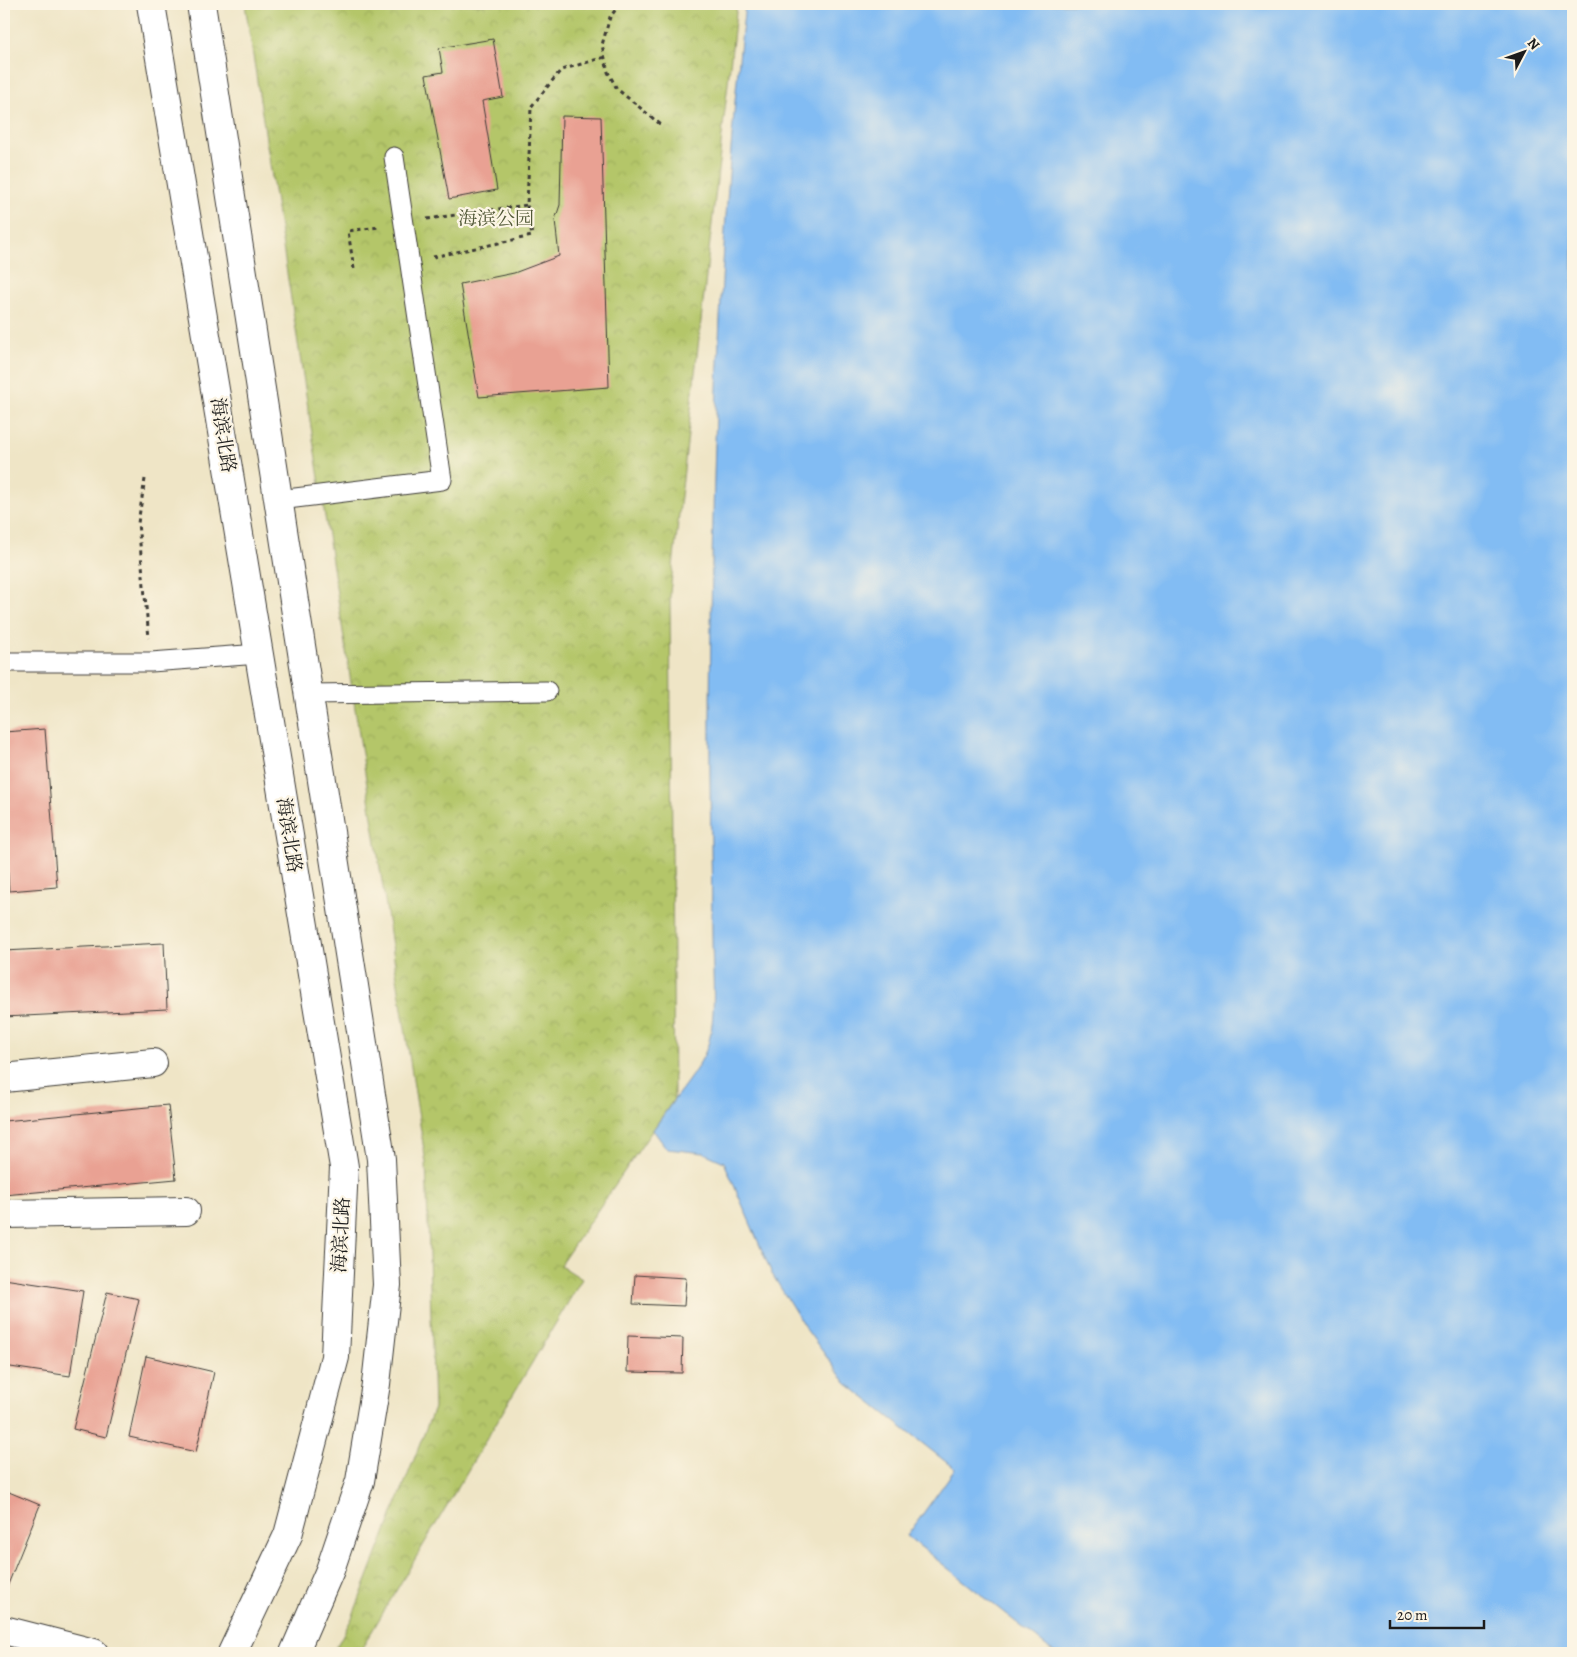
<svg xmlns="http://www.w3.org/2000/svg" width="1577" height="1657" font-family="Alegreya,'Noto Serif SC',serif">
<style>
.park{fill:url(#park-crowns);stroke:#687142}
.water{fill:#82bcf3;stroke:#4f6c88}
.building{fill:#e9a193}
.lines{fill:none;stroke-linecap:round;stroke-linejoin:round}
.lane-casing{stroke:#3c3a36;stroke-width:21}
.street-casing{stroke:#3c3a36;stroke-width:30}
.primary-casing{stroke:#3c3a36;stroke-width:30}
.path{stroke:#3c3a36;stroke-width:3;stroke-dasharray:4 4;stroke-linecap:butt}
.lane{stroke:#fff;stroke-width:19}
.street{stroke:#fff;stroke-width:28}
.primary{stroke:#fff;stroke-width:28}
.labels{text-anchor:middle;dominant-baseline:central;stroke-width:4.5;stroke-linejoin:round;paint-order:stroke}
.park-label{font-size:19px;fill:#515837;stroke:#fcf5e5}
.street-label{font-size:19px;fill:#1c1c1c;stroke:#fcf5e5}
</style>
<defs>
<pattern id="park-crowns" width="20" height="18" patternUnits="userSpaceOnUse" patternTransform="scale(1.25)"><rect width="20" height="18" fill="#b4c669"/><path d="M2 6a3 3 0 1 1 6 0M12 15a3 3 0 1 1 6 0" fill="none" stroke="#9aaa5a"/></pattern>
</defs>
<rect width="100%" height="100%" fill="#fcf5e5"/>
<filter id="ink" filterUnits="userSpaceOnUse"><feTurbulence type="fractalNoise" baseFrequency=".02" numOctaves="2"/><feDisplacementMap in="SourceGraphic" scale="10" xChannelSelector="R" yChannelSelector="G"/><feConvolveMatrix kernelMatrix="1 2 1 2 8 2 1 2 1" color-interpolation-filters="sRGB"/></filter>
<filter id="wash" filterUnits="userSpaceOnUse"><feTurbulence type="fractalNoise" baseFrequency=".0096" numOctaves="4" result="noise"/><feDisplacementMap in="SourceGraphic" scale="20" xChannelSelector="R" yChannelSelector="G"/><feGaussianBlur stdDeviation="1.12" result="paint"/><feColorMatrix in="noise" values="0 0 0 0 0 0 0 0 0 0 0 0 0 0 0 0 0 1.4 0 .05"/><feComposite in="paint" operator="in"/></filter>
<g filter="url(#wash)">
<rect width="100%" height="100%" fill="#efe5c6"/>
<polygon class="park" points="245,4 737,4 670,593 674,1099 560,1265 582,1279 359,1653 333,1653 352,1618 434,1408 426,1163"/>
<path class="water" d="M745,4H1573V1653H1055L907,1536L955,1469L846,1383L806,1329L772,1274L724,1162L704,1153L667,1149L653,1130C661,1119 668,1108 676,1097C691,1077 707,1058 711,1032C716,1001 712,965 712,934C712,861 709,789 710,716C712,478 718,240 745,4Z"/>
<g id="blocks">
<g class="building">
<polygon points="493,39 503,97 482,101 497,190 449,199 426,75 443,72 439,48"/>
<polygon points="562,116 601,117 609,387 479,397 460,284 514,273 559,256 555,220 560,205"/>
<polygon points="45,729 57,887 9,891 4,816 4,732"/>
<polygon points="164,943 167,1009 4,1017 4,951"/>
<polygon points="168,1105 176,1179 4,1195 4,1121"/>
<polygon points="635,1275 686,1278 684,1306 633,1304"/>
<polygon points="4,1279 83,1291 70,1376 4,1366"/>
<polygon points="107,1292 139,1299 106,1437 73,1429"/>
<polygon points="628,1336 683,1338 682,1373 627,1372"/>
<polygon points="146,1356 214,1372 196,1452 129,1437"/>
<polygon points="4,1490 40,1505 7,1587 4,1586"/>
</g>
</g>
</g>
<g filter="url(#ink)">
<use href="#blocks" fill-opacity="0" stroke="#3c3a36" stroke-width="1"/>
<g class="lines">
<g class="lane-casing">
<g id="lane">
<polyline points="279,500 442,480 394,157"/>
<polyline points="4,662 151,662 259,654"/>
<polyline points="309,694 547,691"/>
</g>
</g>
<g class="street-casing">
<g id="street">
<polyline points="4,1078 153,1063"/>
<polyline points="4,1214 186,1211"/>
<polyline points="4,1630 94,1653"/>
</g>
</g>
<g class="primary-casing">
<g id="primary">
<polyline points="151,4 344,1167 335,1357 288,1535 232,1653"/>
<polyline points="201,4 381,1159 387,1285 376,1384 360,1481 330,1570 294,1653"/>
</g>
</g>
<g class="path">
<polyline points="620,4 610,17 602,45 608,72 617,89 660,124"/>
<polyline points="427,219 527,205 531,107 561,70 605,57"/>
<polyline points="433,257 532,236 527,205"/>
<polyline points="354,269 348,231 379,227"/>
<polyline points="145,479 138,523 149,638"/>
</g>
<use href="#lane" class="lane"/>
<use href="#street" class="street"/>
<use href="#primary" class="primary"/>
</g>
</g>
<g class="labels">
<g class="park-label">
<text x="496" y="219">海滨公园</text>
</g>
<g class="street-label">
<text transform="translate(223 435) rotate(81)">海滨北路</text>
<text transform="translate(289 835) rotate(81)">海滨北路</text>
<text transform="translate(341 1235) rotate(-87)">海滨北路</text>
</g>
</g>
<rect width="1577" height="1657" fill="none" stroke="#fcf5e5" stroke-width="20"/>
<g transform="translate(1524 52) rotate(49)" stroke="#fcf5e5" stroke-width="4" paint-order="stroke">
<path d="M0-4L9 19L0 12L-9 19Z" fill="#1c1c1c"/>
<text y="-8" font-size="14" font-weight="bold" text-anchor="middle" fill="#1c1c1c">N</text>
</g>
<path d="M1390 1620v8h94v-8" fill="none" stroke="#1c1c1c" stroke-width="2.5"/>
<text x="1397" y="1620" font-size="15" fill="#1c1c1c" stroke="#fcf5e5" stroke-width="4" paint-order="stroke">20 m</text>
</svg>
